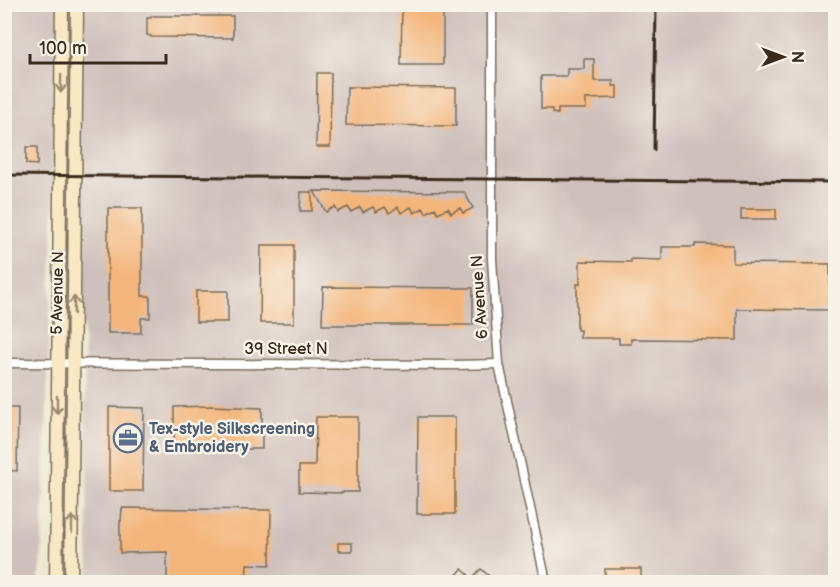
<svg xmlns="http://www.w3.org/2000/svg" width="840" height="587" font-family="'Balsamiq Sans',sans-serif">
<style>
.industrial{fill:#cfc0bb}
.building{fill:#f4b57a}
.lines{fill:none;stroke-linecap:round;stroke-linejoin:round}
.street-casing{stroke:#7a6d5c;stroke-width:11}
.secondary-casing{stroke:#7a6d5c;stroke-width:15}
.street{stroke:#fff;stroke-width:8}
.secondary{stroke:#f8e8c3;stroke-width:12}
.rail{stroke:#3b2a1e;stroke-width:3}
.oneway{stroke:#9a8970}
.labels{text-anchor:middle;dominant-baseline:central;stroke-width:5;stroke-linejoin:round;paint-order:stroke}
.street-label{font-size:16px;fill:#3b2a1e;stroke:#f7f3e8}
.service-label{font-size:16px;font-weight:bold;fill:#4e5e75;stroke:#f7f3e8;text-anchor:start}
</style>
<rect width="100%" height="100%" fill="#f7f3e8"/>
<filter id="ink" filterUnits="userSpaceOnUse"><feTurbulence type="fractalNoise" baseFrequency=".0167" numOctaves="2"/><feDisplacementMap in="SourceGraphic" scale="12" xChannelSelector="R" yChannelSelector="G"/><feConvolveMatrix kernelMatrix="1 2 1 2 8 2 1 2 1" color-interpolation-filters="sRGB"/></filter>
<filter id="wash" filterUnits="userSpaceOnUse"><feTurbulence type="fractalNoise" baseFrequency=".008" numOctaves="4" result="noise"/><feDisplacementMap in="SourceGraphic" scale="24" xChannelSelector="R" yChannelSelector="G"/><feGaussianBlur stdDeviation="1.35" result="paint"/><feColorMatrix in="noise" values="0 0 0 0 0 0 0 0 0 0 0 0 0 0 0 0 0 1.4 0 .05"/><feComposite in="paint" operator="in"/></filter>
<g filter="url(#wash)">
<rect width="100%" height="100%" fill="#eee9d0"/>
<g class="industrial">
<polygon points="4,5 61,5 41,568 38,582 5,582"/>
<polygon points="77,5 835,5 835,582 89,582"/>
</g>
<g id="blocks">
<g class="building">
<polygon points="402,4 443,4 443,65 401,65"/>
<polygon points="151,16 233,16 233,38 151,37 151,36 147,35 147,18 151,18"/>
<polygon points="584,59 594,59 594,81 613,81 613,86 617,86 617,98 586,99 586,109 558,109 558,114 552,113 552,109 541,109 541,76 567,76 567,69 584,69"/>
<polygon points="317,73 331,73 330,147 316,147"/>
<polygon points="347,87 456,88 456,126 346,125"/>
<polygon points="26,147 37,147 37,165 26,164"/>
<polygon points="314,191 464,192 473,208 463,213 460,208 451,213 448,208 438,213 435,208 426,213 423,208 414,213 411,207 401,213 398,207 389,213 385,207 376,212 373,207 363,212 360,207 351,212 348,207 338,212 335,207 326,212"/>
<polygon points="301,192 312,192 312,211 300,211"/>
<polygon points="108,208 142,208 142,296 150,296 150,318 141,318 141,333 108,333"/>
<rect x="741" y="209" width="35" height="10"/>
<polygon points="695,244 733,245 733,263 830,264 830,310 737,309 737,340 631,339 631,344 619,344 619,338 580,338 580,330 577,330 577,284 580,284 580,261 631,262 631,259 662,260 662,247 695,247"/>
<polygon points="261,245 294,245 294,323 260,323"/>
<polygon points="323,287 473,288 473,325 322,325"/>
<rect x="196" y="291" width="32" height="31"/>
<polygon points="212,406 262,408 262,449 174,449 174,407"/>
<polygon points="109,407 144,408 143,491 109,491"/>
<polygon points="4,408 18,408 17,471 4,470"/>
<polygon points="316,417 358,417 358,492 343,492 343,493 299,492 299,466 315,466"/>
<polygon points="418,417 455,417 455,514 417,514"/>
<polygon points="122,508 271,510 270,565 247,564 246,582 167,582 167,552 120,553 120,521 121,521"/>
<rect x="338" y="543" width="14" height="8"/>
<polygon points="462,569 472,578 481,569 496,582 450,582"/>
<rect x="605" y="569" width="36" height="13"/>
</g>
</g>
</g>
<g filter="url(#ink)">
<use href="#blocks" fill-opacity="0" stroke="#7a6d5c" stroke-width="1.5"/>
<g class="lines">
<g class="street-casing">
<g id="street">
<polyline points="492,4 492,259 499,364 546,582"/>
<polyline points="4,363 454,365 499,364"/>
</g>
</g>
<g class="secondary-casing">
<g id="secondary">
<polyline points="56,582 62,4"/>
<polyline points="71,582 77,4"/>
</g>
</g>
<use href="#street" class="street"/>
<use href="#secondary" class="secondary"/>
<g class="rail">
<polyline points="654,150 656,4"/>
<polyline points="4,175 836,182"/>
</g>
</g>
<defs><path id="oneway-shaft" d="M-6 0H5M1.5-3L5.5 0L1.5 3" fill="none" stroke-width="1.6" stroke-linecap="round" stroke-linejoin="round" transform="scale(1.5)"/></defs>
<g class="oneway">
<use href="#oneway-shaft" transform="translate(61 84) rotate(91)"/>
<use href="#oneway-shaft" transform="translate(74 305) rotate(-89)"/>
<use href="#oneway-shaft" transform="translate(57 405) rotate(90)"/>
<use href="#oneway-shaft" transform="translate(72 524) rotate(-89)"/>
</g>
</g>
<defs>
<g id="office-ring" transform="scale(1.5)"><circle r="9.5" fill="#f7f3e8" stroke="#5c6f8a" stroke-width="1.5"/><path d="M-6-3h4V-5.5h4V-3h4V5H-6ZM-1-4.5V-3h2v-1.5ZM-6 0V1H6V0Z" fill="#5c6f8a"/></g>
</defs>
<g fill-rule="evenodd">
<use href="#office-ring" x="128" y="438"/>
</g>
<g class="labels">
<g class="street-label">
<text transform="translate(58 293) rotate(-89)">5 Avenue N</text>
<text transform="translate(480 297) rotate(-94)">6 Avenue N</text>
<text x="286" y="349">39 Street N</text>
</g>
<g class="service-label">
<text x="149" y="429">Tex-style Silkscreening<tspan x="149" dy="18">&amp; Embroidery</tspan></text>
</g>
</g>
<rect width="840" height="587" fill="none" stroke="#f7f3e8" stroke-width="24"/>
<g transform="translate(783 57) rotate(90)" stroke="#f7f3e8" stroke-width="4.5" paint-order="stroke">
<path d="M0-4.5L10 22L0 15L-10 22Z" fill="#3b2a1e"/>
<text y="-9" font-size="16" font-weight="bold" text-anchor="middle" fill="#3b2a1e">N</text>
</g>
<path d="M30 54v9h136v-9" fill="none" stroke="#3b2a1e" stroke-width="3"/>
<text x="39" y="54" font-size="18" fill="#3b2a1e" stroke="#f7f3e8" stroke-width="4.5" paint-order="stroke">100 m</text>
</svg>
